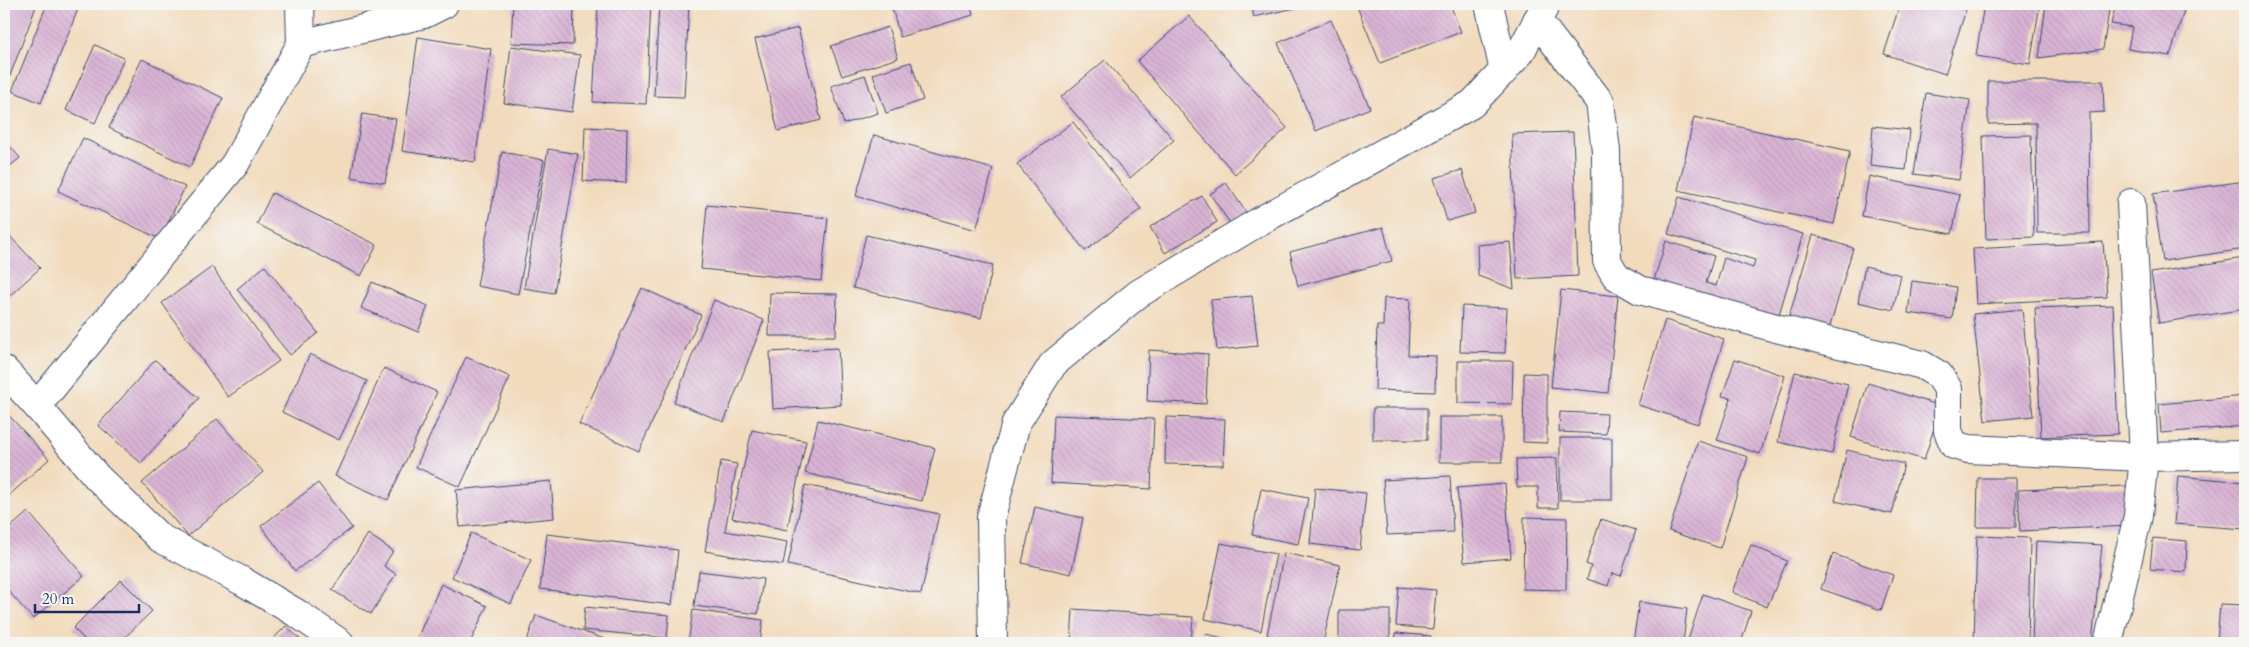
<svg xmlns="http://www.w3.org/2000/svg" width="2249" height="647" font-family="Cardo,serif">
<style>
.building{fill:url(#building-back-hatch)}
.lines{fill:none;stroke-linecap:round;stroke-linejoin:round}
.minor-casing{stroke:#3b496c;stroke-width:30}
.minor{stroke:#fff;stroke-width:28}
</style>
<defs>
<pattern id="building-back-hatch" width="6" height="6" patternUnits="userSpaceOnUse" patternTransform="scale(1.25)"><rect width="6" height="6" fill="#dab4d5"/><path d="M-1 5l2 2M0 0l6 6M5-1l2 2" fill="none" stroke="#ba9bb9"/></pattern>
</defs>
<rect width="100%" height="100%" fill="#f6f6f2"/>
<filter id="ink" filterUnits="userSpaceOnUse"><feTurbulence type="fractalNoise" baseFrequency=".02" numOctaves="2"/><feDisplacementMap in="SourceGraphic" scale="10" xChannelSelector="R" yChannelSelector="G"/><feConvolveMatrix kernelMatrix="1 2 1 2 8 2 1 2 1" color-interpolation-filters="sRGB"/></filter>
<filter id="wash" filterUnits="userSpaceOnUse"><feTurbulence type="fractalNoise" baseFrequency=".0096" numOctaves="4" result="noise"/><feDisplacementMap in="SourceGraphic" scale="20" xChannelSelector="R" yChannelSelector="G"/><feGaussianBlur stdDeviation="1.12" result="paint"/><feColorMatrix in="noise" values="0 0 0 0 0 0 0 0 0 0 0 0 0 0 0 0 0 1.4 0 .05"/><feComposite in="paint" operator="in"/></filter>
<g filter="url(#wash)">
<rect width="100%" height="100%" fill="#f2dbbd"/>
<g id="blocks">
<g class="building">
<polygon points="4,4 37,4 5,89 4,88"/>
<polygon points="47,4 80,4 41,103 12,91"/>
<polygon points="513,4 574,4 573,45 511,43"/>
<polygon points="598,4 651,4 646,104 593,102"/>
<polygon points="659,4 689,4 684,97 654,96"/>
<polygon points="891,4 970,4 973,15 900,37"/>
<polygon points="1251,4 1308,4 1308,5 1254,17"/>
<polygon points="1356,4 1450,4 1461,32 1380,63"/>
<polygon points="1900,4 1968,4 1945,74 1884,54"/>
<polygon points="1984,4 2040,4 2030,64 1976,56"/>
<polygon points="2046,4 2110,4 2103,49 2039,58"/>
<polygon points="2116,4 2186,4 2170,56 2128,49 2132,27 2111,24"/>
<polygon points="1189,16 1287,128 1235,174 1137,61"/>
<polygon points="1331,20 1370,108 1316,131 1278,43"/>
<polygon points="888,27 898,58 842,76 831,46"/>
<polygon points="798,28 821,120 778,131 755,39"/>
<polygon points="418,37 491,49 475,162 402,151"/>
<polygon points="95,45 124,58 95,123 66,110"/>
<polygon points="511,46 580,55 572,112 504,103"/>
<polygon points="142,59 223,98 190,167 109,128"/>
<polygon points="1105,60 1174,140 1130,178 1061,97"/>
<polygon points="911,62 923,100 886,113 873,74"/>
<polygon points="865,75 878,113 844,124 831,86"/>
<polygon points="1988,81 2103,81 2104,112 2089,113 2090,233 2037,233 2036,123 1988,124"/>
<polygon points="1926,93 1970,100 1959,180 1914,174"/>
<polygon points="362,114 396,119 385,183 351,177"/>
<polygon points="1694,117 1850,151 1834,224 1678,190"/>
<polygon points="1073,122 1141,209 1085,251 1017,164"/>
<polygon points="1873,126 1910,130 1906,170 1870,166"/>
<polygon points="585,127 627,129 626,183 583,181"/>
<polygon points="1573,132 1578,276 1517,279 1512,134"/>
<polygon points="874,135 993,169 976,230 856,196"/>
<polygon points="2031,135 2034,237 1986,239 1983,136"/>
<polygon points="83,138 185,187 160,239 58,191"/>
<polygon points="4,139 20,158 4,171"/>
<polygon points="548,149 578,154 554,293 524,288"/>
<polygon points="502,152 544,160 518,294 477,286"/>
<polygon points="1462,170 1475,213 1447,221 1434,178"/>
<polygon points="1869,176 1960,195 1952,234 1862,216"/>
<polygon points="2245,181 2245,249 2163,261 2153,194"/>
<polygon points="1226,183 1246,212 1230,223 1210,194"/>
<polygon points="272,193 377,245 361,276 257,224"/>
<polygon points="1202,196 1217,222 1165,253 1150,227"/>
<polygon points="1679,197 1803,234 1777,321 1653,283 1666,241 1714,256 1706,283 1716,286 1724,258 1753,268 1755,260 1668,234"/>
<polygon points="707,205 828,218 821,281 701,269"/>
<polygon points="1383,227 1392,261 1298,286 1290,252"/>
<polygon points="4,230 40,268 5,300 4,299"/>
<polygon points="866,235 993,265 981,318 853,288"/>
<polygon points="1813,235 1853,248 1828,333 1788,320"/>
<polygon points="1510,242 1514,289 1478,276 1477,245"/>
<polygon points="2103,242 2107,297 1976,304 1973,249"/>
<polygon points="2244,258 2245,309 2159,323 2151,273"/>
<polygon points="265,266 318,333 290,355 237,289"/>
<polygon points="1865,266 1901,275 1893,310 1858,302"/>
<polygon points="212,267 279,361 228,397 162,303"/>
<polygon points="1912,281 1956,287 1952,319 1908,313"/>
<polygon points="372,282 428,306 418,332 361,308"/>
<polygon points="642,288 701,315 639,451 579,424"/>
<polygon points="1561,290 1618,296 1608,393 1551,387"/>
<polygon points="770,293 837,294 836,336 769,336"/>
<polygon points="1252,296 1258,346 1217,350 1211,300"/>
<polygon points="1384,298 1410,299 1408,355 1436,356 1435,392 1375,390 1377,326 1383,326"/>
<polygon points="714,300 764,320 724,422 674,402"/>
<polygon points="2113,305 2118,434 2041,437 2035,308"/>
<polygon points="1462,306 1507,308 1505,353 1460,352"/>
<polygon points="2022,309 2033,416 1985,421 1973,314"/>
<polygon points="1665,320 1724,339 1698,424 1638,405"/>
<polygon points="838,348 841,405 773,409 770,352"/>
<polygon points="1149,350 1208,354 1206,404 1147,401"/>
<polygon points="310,354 367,381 339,440 282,412"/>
<polygon points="466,357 510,377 460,487 416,467"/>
<polygon points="1735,359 1785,376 1760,454 1717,440 1731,398 1722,396"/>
<polygon points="155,360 199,398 141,463 98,425"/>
<polygon points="1458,361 1513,361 1512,404 1458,403"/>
<polygon points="384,368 437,392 388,500 335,476"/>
<polygon points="1795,372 1848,384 1832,454 1778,442"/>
<polygon points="1524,373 1547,374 1547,443 1523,442"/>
<polygon points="1868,383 1941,406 1924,460 1851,437"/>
<polygon points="2245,396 2245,426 2161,433 2159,404"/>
<rect x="1373" y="408" width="54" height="32"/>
<polygon points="4,410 49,459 4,500"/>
<polygon points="1560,412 1607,414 1606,434 1559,432"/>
<polygon points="1054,415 1154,419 1151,489 1051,483"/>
<polygon points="1166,417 1225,419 1223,465 1165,464"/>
<rect x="1439" y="417" width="63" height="45"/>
<polygon points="217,419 263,472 188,536 142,483"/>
<polygon points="818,420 935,448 922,501 805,473"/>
<polygon points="752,430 806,441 787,530 732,518"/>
<rect x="1560" y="438" width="52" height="62"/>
<polygon points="1698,441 1748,457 1720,548 1669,531"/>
<polygon points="1847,450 1904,464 1892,514 1835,501"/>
<polygon points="1557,458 1558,508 1538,508 1538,487 1517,487 1516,459"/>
<polygon points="721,461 737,464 725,531 787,542 783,565 705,551"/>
<polygon points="1450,476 1453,532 1387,535 1383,480"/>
<polygon points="2178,476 2245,482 2245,529 2174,524"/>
<polygon points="1978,478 2016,478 2016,527 1977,527"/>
<polygon points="551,481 554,518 460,527 456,490"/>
<polygon points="318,483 352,528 295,571 261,526"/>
<polygon points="1505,484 1511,558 1464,562 1457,488"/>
<polygon points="805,485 939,514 921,594 788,565"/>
<polygon points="2128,486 2130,526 2020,531 2018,490"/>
<polygon points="1315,488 1366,493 1360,550 1310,544"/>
<polygon points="1261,489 1308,498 1298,544 1252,535"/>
<polygon points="1035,507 1083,518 1071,574 1022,563"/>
<polygon points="28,512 84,576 33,619 4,586 4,533"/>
<polygon points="1524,517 1567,518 1566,590 1523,589"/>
<polygon points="1601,519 1636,530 1621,576 1612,573 1608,586 1587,579 1591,566 1586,564"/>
<polygon points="471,533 531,560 511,604 452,577"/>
<polygon points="368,534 393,551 384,566 396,574 371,614 332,590"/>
<polygon points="547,534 678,550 672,605 540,589"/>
<polygon points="1977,536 2030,538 2028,643 1974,643"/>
<polygon points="2153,538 2187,541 2186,572 2150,569"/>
<polygon points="2036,541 2102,545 2092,643 2032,643"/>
<polygon points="1221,543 1276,554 1261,631 1205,619"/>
<polygon points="1751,545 1787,561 1767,607 1732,592"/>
<polygon points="1284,553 1340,565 1323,643 1305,643 1267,635"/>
<polygon points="1833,554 1893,575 1881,610 1821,589"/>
<polygon points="699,571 763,579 758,614 694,606"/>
<polygon points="121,580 152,611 119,643 88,643 73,628"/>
<polygon points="441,584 487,606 470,643 415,643"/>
<polygon points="1399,587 1436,590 1433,629 1396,626"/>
<polygon points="1703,594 1751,611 1741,643 1687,643"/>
<polygon points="1639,602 1687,609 1683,643 1633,643"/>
<polygon points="2220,604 2245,605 2245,643 2217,643"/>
<polygon points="585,607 669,615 667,638 583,630"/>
<polygon points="1073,609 1193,617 1191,643 1071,643"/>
<polygon points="693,610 763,620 760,643 688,643"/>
<rect x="1339" y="610" width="51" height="33"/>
<polygon points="536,615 616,643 526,643"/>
<polygon points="286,626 304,643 269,643"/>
<polygon points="1396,633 1431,636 1430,643 1395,643"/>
<polygon points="1205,634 1245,642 1245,643 1203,643"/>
</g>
</g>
</g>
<g filter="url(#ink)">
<use href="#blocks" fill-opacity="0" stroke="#3b496c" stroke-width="1"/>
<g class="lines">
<g class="minor-casing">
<g id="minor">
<polyline points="300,4 301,44"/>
<polyline points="1489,4 1504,71"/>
<polyline points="1537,20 1600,102 1606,151 1607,261 1616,276 1640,290 1776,328 1922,365 1939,375 1948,389 1948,431 1954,445 1968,449 2144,457 2245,455"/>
<polyline points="4,370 37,406 97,477 160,538 242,581 298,614 340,643"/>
<polyline points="37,406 235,164 301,44 424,14 444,4"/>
<polyline points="993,643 991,517 1016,423 1053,364 1138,294 1260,221 1472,104 1520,53 1545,6"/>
<polyline points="2108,643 2138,516 2144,457 2131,203"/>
</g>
</g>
<use href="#minor" class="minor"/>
</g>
</g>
<rect width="2249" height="647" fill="none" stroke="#f6f6f2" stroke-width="20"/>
<path d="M35 604v8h104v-8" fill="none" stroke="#1b2f5e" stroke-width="2.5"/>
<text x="42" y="604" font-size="15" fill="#1b2f5e" stroke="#f6f6f2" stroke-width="4" paint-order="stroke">20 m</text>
</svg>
